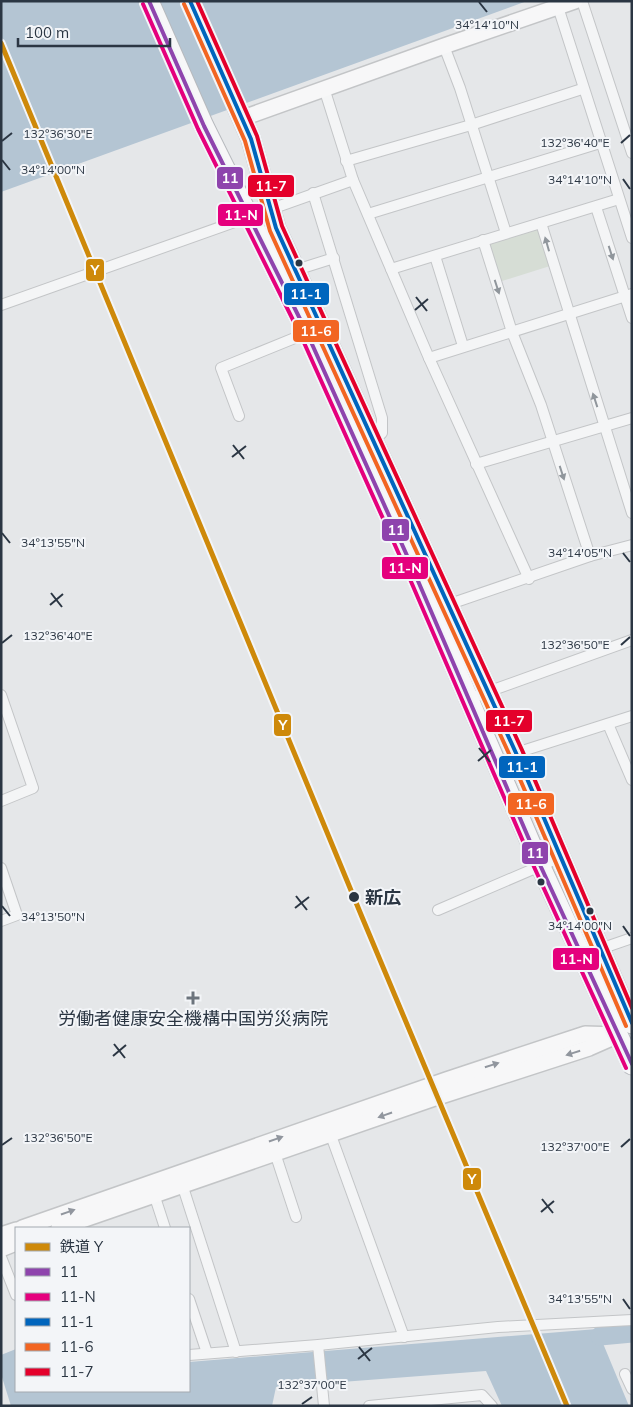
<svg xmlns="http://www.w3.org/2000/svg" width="633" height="1407" font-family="Mulish,'Noto Sans JP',sans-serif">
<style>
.green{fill:#d6ddd5}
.water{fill:#b4c5d3}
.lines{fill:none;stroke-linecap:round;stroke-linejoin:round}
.river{stroke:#b4c5d3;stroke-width:19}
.street-casing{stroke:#c3c5c7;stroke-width:12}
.secondary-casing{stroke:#c3c5c7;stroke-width:18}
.highway-casing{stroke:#b7babe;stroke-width:21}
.street{stroke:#f4f5f6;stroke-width:10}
.secondary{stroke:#f7f7f8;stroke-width:15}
.highway{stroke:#f7f7f8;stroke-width:19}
.bus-1-casing{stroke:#f3f5f8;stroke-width:8}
.bus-2-casing{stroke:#f3f5f8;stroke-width:8}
.bus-3-casing{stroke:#f3f5f8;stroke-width:8}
.bus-4-casing{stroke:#f3f5f8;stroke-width:8}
.bus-5-casing{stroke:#f3f5f8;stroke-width:8}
.bus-1{stroke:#8e44ad;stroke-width:4}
.bus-2{stroke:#e5007d;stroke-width:4}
.bus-3{stroke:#0065bd;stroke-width:4}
.bus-4{stroke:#f26522;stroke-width:4}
.bus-5{stroke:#e4002b;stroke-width:4}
.rail-1-casing{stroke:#f3f5f8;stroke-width:9}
.rail-1{stroke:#ce890a;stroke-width:5}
.oneway{fill:#90969c}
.oneway2{fill:#91969e}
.ticks{fill:none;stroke:#2b3643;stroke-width:2}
.bus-dot{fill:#2b3643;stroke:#f3f5f8;stroke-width:2}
.poi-dot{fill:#6c747d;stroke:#f3f5f8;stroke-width:2}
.labels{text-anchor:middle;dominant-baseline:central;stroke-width:4;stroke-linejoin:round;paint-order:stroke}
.stop-label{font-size:18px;font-weight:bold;fill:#2b3643;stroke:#f3f5f8;text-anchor:start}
.poi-label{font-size:18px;fill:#2b3643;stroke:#f3f5f8}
.ticks-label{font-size:12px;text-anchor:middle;fill:#2b3643;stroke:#f3f5f8;stroke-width:4;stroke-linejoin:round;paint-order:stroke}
.line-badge{stroke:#f3f5f8;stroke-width:2}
.badge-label{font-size:14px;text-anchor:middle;font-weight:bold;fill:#fff}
</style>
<rect width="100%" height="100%" fill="#e5e7e9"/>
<polygon class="green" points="535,229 539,231 550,266 499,282 488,247 490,242"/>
<g class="water">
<polygon points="1,1 527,1 1,192"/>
<polygon points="597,1329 629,1406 502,1406 486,1371 276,1387 272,1406 11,1406 1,1374 1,1355 16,1349 16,1391 189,1391 189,1362"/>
</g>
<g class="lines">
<polyline class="river" points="600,1336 632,1333"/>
<g class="street-casing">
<g id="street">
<polyline points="582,1 632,153"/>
<polyline points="558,7 632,238"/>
<polyline points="444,46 460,88 506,233"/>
<polyline points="324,88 353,180 429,358 529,579"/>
<polyline points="346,161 471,125 582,89"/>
<polyline points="313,193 382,418 382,433 373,441"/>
<polyline points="596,207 632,318"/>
<polyline points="368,214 600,143"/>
<polyline points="541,223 632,513"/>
<polyline points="483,240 512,332 541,405 590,556"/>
<polyline points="435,256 463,346"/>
<polyline points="391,269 619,199"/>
<polyline points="296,270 334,258"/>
<polyline points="1,305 353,180"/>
<polyline points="429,358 632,294"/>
<polyline points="239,416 221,368 307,333"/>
<polyline points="476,464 632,418"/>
<polyline points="447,605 590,556 632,545"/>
<polyline points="1,695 33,788 1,801"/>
<polyline points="468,699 632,640"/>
<polyline points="608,724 632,780"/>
<polyline points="516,753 632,716"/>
<polyline points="1,868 17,915 1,921"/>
<polyline points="438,910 559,858"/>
<polyline points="600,949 632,938"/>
<polyline points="329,1130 404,1337"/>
<polyline points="275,1153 296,1217"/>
<polyline points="181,1181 236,1352"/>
<polyline points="153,1191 165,1228"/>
<polyline points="1,1257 16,1295"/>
<polyline points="189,1299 207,1353"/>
<polyline points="318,1345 324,1406"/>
<polyline points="189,1355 318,1345 498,1327 632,1320"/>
<polyline points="625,1374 632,1389"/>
<polyline points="369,1406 482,1395 492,1406"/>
</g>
</g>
<g class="secondary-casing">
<g id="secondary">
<polyline points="243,118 444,46 575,1"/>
<polyline points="22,1228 446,1080 585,1034 618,1035"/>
<polyline points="59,1228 432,1099 589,1048 614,1037"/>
<polyline points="1,1235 16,1230"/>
<polyline points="1,1249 16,1243"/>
</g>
</g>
<g class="highway-casing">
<g id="highway">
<polyline points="149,1 204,126 307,333 409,560 541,867 632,1065"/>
<polyline points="190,1 251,139 276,228 516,753 632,1024"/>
</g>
</g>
<use href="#street" class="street"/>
<use href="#secondary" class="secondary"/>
<use href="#highway" class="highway"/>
<g class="bus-1-casing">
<polyline id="bus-1" points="149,1 204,126 307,333 409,560 541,867 632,1064"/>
</g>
<g class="bus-2-casing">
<polyline id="bus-2" points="143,4 198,129 301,336 403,563 535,869 626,1068"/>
</g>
<g class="bus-3-casing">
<polyline id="bus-3" points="190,1 251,139 276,228 516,753 632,1023"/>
</g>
<g class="bus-4-casing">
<polyline id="bus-4" points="184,4 245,141 270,231 510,756 626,1026"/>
</g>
<g class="bus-5-casing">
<polyline id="bus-5" points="197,1 257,136 282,226 522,750 632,1008"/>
</g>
<use href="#bus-1" class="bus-1"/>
<use href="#bus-2" class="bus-2"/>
<use href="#bus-3" class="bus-3"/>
<use href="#bus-4" class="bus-4"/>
<use href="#bus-5" class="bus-5"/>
<g class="rail-1-casing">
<polyline id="rail-1" points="1,43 362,917 567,1406"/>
</g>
<use href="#rail-1" class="rail-1"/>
</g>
<defs><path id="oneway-solid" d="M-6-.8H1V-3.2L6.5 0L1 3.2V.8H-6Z" transform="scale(1.25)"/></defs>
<g class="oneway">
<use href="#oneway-solid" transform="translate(547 244) rotate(-106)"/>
<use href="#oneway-solid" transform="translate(611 253) rotate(72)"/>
<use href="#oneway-solid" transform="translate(497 287) rotate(72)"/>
<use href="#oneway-solid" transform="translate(595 400) rotate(-108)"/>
<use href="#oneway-solid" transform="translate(562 473) rotate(72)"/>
</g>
<g class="oneway2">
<use href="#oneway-solid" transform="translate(573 1053) rotate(163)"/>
<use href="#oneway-solid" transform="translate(492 1065) rotate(-18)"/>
<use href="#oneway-solid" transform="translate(385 1115) rotate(161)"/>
<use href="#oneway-solid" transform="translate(276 1139) rotate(-19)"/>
<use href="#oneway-solid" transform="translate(68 1212) rotate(-19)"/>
</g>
<path class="ticks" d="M479,2L487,12M2,141L12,133M621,143L630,135M2,160L10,170M623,179L630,189M416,297L427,311M415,310L428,299M233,445L244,459M232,457L246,446M2,533L10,543M623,553L630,562M51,593L62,607M50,605L63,594M2,643L12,635M621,645L630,637M479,748L490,762M478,761L491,750M296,896L307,910M2,906L10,916M295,908L309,897M623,926L630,936M114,1044L125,1058M113,1056L126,1045M2,1145L12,1138M621,1147L630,1139M542,1199L553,1213M541,1212L554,1201M623,1299L630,1309M359,1347L370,1361M358,1359L372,1348M302,1404L312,1397"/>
<g class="bus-dot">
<circle cx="299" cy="263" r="4.5"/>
<circle cx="541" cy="882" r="4.5"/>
<circle cx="354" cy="897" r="6"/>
<circle cx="590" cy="911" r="4.5"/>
</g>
<path class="poi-dot" d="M190.5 990.5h5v5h5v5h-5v5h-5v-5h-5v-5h5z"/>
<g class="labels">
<g class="stop-label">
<text x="365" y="897">新広</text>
</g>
<g class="poi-label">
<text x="193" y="1018">労働者健康安全機構中国労災病院</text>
</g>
</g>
<g class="ticks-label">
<text x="487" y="29">34°14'10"N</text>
<text x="58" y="138">132°36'30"E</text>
<text x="575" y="147">132°36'40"E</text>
<text x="53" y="174">34°14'00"N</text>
<text x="580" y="184">34°14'10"N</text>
<text x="53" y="547">34°13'55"N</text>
<text x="580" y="557">34°14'05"N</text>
<text x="58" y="640">132°36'40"E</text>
<text x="575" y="649">132°36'50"E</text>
<text x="53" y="921">34°13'50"N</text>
<text x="580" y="930">34°14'00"N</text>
<text x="58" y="1142">132°36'50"E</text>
<text x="575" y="1151">132°37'00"E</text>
<text x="580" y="1303">34°13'55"N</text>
<text x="312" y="1389">132°37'00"E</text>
</g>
<g class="line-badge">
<rect x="216" y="166" width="28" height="24" rx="5" fill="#8e44ad"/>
<rect x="247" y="174" width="48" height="24" rx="5" fill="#e4002b"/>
<rect x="217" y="203" width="47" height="24" rx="5" fill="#e5007d"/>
<rect x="85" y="258" width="20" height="24" rx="5" fill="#ce890a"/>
<rect x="283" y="282" width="47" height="24" rx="5" fill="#0065bd"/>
<rect x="292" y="319" width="48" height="24" rx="5" fill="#f26522"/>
<rect x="381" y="518" width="29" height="24" rx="5" fill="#8e44ad"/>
<rect x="381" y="556" width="48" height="24" rx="5" fill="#e5007d"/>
<rect x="485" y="709" width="48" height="24" rx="5" fill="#e4002b"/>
<rect x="273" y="713" width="19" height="24" rx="5" fill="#ce890a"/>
<rect x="498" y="755" width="48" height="24" rx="5" fill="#0065bd"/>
<rect x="507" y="792" width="48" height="24" rx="5" fill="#f26522"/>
<rect x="521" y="841" width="28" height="24" rx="5" fill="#8e44ad"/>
<rect x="552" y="947" width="48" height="24" rx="5" fill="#e5007d"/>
<rect x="462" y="1167" width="20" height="24" rx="5" fill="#ce890a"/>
</g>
<g class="badge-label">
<text x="230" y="183">11</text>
<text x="271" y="191">11-7</text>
<text x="241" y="220">11-N</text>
<text x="95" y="275">Y</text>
<text x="306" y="299">11-1</text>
<text x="316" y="336">11-6</text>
<text x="396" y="535">11</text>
<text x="405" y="573">11-N</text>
<text x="509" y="726">11-7</text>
<text x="283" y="730">Y</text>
<text x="522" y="772">11-1</text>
<text x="531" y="809">11-6</text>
<text x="535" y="858">11</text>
<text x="576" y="964">11-N</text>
<text x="472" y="1184">Y</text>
</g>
<rect width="633" height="1407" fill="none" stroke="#2b3643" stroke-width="5"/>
<rect x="15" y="1227" width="175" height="165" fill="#f3f5f8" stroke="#a3a9b0"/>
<rect x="25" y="1243" width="25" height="8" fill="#ce890a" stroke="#a3a9b0"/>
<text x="60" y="1252" font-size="15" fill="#2b3643">鉄道 Y</text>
<rect x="25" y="1268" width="25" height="8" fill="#8e44ad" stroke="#a3a9b0"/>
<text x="60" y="1277" font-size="15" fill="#2b3643">11</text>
<rect x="25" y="1293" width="25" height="8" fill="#e5007d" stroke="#a3a9b0"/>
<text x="60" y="1302" font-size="15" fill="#2b3643">11-N</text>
<rect x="25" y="1318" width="25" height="8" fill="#0065bd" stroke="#a3a9b0"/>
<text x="60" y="1327" font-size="15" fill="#2b3643">11-1</text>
<rect x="25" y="1343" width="25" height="8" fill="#f26522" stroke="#a3a9b0"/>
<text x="60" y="1352" font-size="15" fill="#2b3643">11-6</text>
<rect x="25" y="1368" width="25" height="8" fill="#e4002b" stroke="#a3a9b0"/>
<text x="60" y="1377" font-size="15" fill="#2b3643">11-7</text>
<path d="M18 38v8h152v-8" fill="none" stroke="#2b3643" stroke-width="2.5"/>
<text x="25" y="38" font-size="15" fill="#2b3643" stroke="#f3f5f8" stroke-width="4" paint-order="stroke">100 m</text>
</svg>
